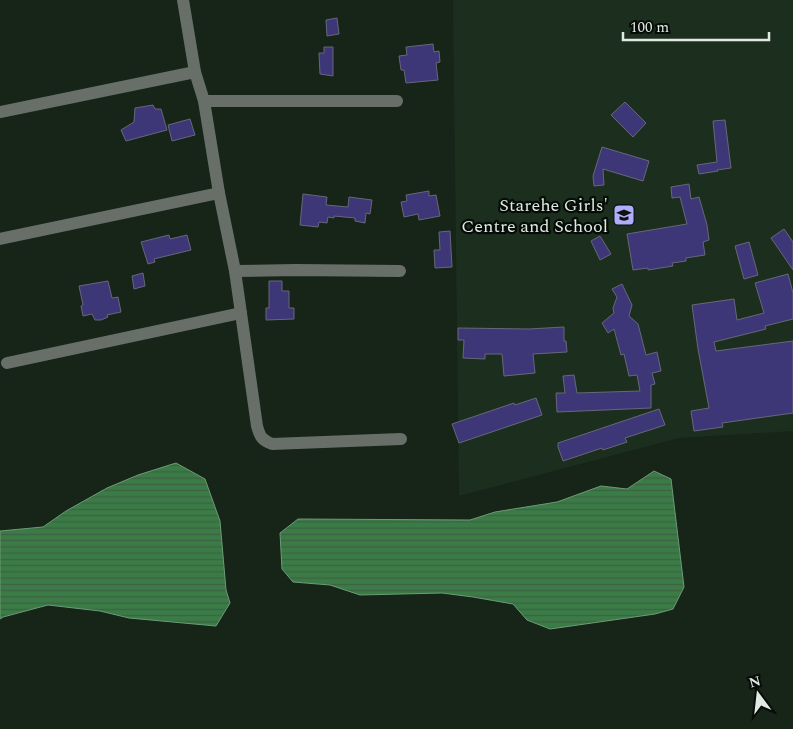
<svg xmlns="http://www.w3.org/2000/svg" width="793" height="729" font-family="Spectral,serif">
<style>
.built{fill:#1c2f1f}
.water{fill:url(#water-rules);stroke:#6c9c75}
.building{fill:#3d3777;stroke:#67677a}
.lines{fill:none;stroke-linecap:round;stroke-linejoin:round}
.minor{stroke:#686f69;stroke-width:12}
.labels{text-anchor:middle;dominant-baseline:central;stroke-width:4.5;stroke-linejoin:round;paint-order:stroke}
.poi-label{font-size:18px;fill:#e1eae2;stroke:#060c07;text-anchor:end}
</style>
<defs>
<pattern id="water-rules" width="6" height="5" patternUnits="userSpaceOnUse" patternTransform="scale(1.25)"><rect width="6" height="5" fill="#3a7b46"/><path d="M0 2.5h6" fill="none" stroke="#3f6045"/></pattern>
</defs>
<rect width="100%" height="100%" fill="#172418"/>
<polygon class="built" points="453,0 793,0 793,431 679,438 459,496"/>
<g class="water">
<polygon points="176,463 205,479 220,521 226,590 230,603 216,626 129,618 100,611 48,605 3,617 0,619 0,531 43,527 66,511 107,488 138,475"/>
<polygon points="654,471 671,479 684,587 673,609 655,614 550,629 527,620 513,604 473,597 442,593 360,595 330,585 293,582 282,569 280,533 298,519 470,520 495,512 557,502 601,486 627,489"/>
</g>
<g class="building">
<polygon points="337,18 339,34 327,36 326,20"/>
<polygon points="433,44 434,52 439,51 440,62 436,63 438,80 406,83 404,70 401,70 399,56 407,55 406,47"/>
<polygon points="324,47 333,47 333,76 320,74 319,53 324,53"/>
<polygon points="625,102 646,123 633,137 611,115"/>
<polygon points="153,105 155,109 161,109 167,130 126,141 121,130 134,122 135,108"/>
<polygon points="190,119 195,135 172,141 168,125"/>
<polygon points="725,120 731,168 717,170 718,171 699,174 697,165 717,162 713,121"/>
<polygon points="602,147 649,161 643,181 603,169 604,185 594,186 593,176"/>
<polygon points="689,184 691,199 699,197 707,225 709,240 703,242 705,255 686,258 686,261 672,263 673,266 648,270 648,268 633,270 627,234 687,224 680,197 672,198 671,187"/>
<polygon points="429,191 429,196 436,195 440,216 419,220 418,214 404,217 401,202 407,201 406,195"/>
<polygon points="303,194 327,197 326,205 348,207 349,197 372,200 370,214 366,213 365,223 355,221 355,218 334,216 334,218 328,217 327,223 319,222 318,227 300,225"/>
<polygon points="784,229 793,242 793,270 771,238"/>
<polygon points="450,231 452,267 435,268 434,250 440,250 439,232"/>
<polygon points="169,235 170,239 187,235 191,250 154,259 155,262 148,264 141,242"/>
<polygon points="600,236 611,254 600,260 591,241"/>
<polygon points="749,242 758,275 744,279 735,246"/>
<polygon points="143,273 145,286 134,289 132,276"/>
<polygon points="788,274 793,293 793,319 765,326 766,329 714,342 716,351 793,341 793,413 722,423 723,427 694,431 691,411 709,408 698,349 692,305 734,299 737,320 764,313 755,283"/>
<polygon points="108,281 112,298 118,297 121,312 107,315 108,317 101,320 95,320 92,314 83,316 81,306 83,305 79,286"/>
<polygon points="269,281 282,281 282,291 289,291 289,308 294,308 294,319 266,320 266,308 269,308"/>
<polygon points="622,284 632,305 629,316 638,324 646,355 657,352 661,371 652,373 655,384 651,385 651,408 557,412 556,393 565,393 563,376 574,375 577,393 640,391 637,375 629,376 624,354 621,355 614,329 608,333 602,323 614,313 613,308 617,297 612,289"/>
<polygon points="564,327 564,341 566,341 567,352 533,354 535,373 504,376 502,354 485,354 485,359 463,358 464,340 458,340 458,328 529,329"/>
<polygon points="536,398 542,415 459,443 452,424 514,403 515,405"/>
<polygon points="659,409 665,425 625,438 627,442 603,450 602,448 563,461 558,447 558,443"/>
</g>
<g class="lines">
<g class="minor">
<path d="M183,0L195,72L204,101L219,193L235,271L257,426C260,437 262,440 272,444L401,439"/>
<polyline points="204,101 397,101"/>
<polyline points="0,112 195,72"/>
<polyline points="0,239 219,193"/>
<polyline points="235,271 296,270 400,271"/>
<polyline points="7,363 241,313"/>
</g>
</g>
<defs>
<g id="school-square" transform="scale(1.125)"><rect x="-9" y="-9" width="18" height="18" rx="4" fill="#afaefa" stroke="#060c07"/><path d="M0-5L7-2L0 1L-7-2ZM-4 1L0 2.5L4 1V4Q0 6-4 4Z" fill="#111"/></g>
</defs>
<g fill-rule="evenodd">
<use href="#school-square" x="624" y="215"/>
</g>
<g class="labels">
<g class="poi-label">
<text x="608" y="205">Starehe Girls'<tspan x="608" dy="21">Centre and School</tspan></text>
</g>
</g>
<g transform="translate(758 694) rotate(345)" stroke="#060c07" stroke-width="4" paint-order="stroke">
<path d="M0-4L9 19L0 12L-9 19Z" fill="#e1eae2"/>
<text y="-8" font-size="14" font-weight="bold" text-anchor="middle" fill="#e1eae2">N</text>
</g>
<path d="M623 32v8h146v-8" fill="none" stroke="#e1eae2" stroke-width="2.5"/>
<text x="630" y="32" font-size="15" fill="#e1eae2" stroke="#060c07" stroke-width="4" paint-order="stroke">100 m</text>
</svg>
